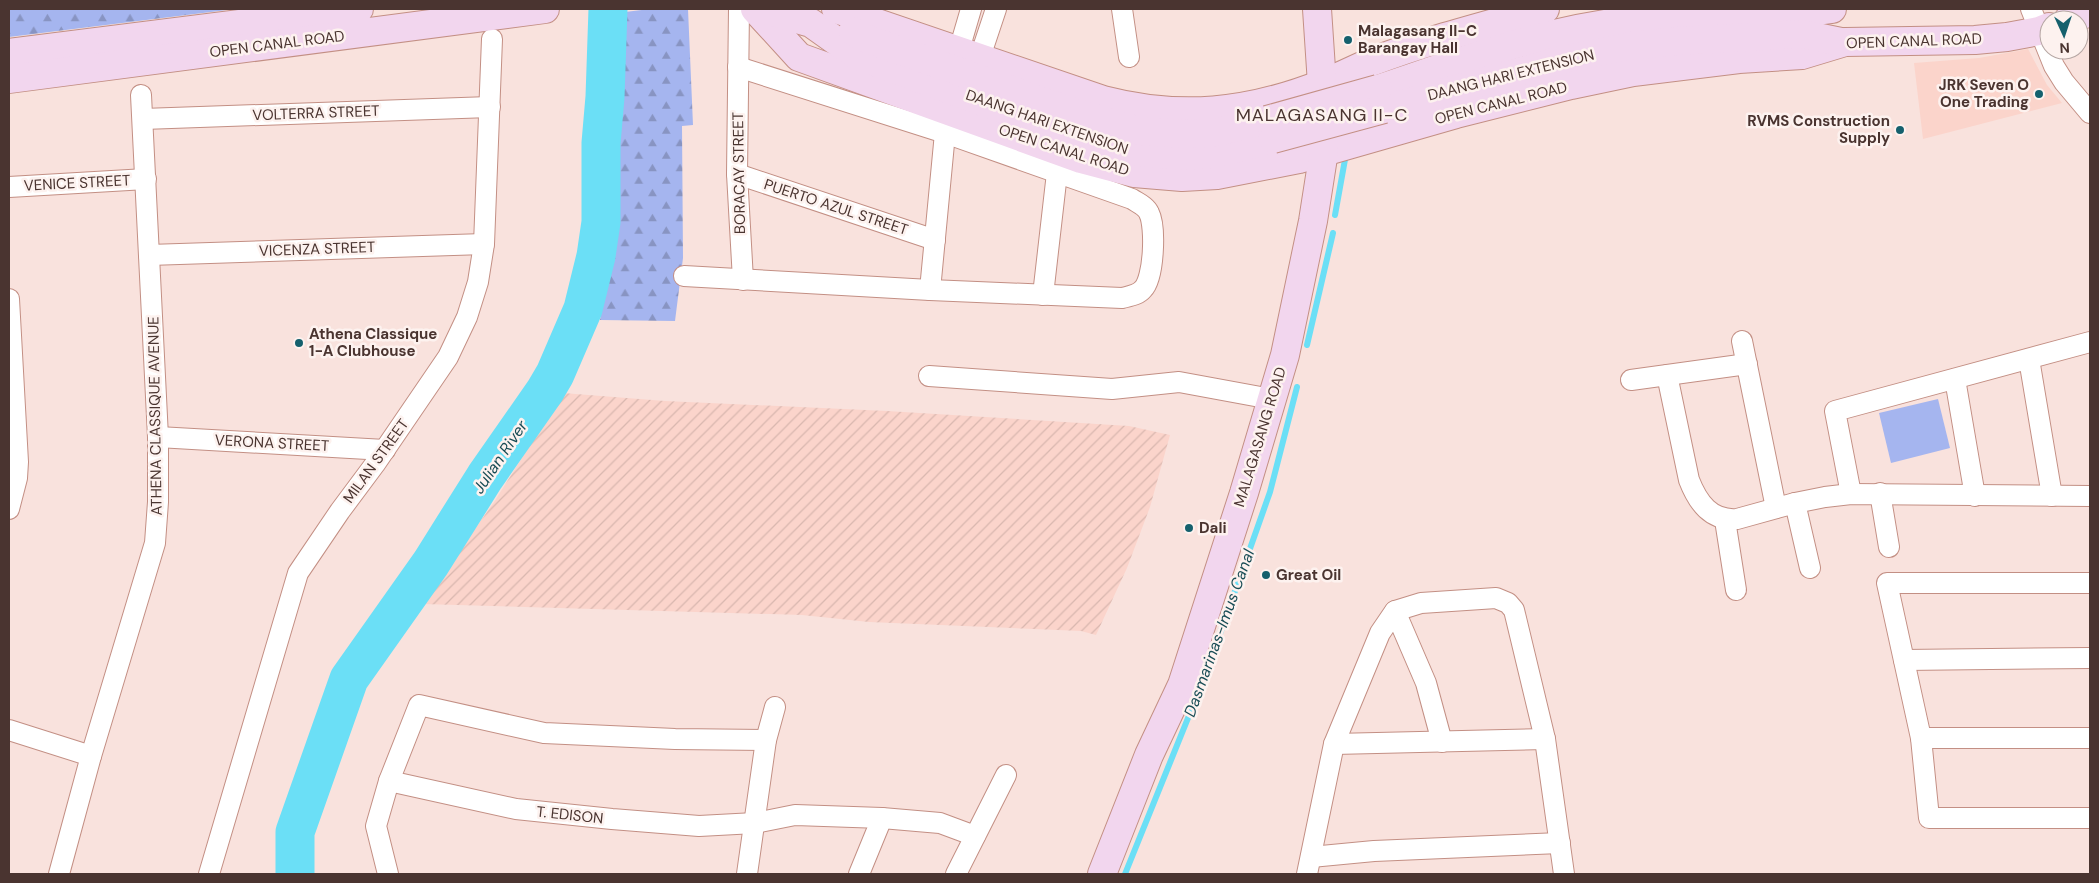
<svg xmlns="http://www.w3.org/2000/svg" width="2099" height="883" font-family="'DM Sans',sans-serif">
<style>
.built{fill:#fbd4cb}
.industrial{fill:url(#industrial-furrows)}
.forest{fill:url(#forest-firs)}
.green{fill:#a5b5ef}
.water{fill:url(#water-ripples)}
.pier{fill:#f9e2dd}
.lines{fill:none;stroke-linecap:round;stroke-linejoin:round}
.stream{stroke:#6bdff6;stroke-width:6}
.river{stroke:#6bdff6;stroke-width:39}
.minor-casing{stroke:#c38f84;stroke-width:22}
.secondary-casing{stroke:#c38f84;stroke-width:30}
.minor{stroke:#fff;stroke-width:20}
.secondary{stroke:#f2d6ee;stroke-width:28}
.secondary-bridge-casing{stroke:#c38f84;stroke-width:30;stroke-linecap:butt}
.secondary-bridge{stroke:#f2d6ee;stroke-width:28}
.poi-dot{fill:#15606d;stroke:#fdf2ef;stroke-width:2}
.labels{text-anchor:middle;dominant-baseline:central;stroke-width:5;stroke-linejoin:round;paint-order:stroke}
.poi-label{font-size:15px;font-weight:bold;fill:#4a3430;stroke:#fdf2ef;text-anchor:start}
.street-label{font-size:15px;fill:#4a3430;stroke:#fdf2ef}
.water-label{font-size:16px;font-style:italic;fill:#184c55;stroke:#fdf2ef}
.quarter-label{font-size:18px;letter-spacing:1px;fill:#4a3430;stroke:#fdf2ef}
</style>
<defs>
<pattern id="industrial-furrows" width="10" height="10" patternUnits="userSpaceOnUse" patternTransform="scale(1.25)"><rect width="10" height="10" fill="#fbd4cb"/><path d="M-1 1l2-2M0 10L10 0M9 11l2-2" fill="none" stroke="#d9b7af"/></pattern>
<pattern id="forest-firs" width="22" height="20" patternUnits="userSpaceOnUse" patternTransform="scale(1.25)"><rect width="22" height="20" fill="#a5b5ef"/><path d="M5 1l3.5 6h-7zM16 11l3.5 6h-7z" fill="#8894c2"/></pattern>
<pattern id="water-ripples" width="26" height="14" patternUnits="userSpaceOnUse" patternTransform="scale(1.25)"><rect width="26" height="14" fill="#6bdff6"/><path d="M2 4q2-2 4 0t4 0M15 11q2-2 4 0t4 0" fill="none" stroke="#5ec0d3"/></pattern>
</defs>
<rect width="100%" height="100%" fill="#f9e2dd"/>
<polygon class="built" points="2028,49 2047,85 2062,103 1923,139 1914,63 1979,58"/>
<polygon class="industrial" points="563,393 665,401 887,411 1129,426 1170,435 1150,507 1127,568 1096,635 1081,631 869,622 802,615 422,604 494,502"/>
<g class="forest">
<polygon points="9,9 235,9 9,37"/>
<polygon points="650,9 688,9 693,125 682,126 683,258 675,321 600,320 610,262 614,226 618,125 622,94 624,16 625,12"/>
</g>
<polygon class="green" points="1938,399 1950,448 1891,463 1879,413"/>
<polygon class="water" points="592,9 626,9 622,94 616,168 589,169 590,24"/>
<polygon class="pier" points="589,9 628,9 628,11 588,16"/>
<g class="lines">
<g class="stream">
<polyline points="1335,215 1346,154"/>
<polyline points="1307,345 1333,233"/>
<polyline points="1125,874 1205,676 1270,492 1297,387"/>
</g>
<polyline class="river" points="295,874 295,832 349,679 431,563 485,477 545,391 555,374 583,309 596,256 601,222 601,143 605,97 608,9"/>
<g class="minor-casing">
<g id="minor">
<polyline points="739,9 737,174 743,280"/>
<polyline points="1122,9 1129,57"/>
<polyline points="2031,9 2054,66 2064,82 2090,113"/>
<polyline points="959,50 971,9"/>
<polyline points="980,57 996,9"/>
<polyline points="143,119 490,107"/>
<polyline points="737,174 935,240"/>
<polyline points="9,187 146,179"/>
<polyline points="149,255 484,244"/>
<path d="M684,276L930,290L1122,298C1130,296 1138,295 1143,289C1154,278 1156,227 1149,213C1146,206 1138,203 1132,199L945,133L738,67"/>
<polyline points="930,290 945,133"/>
<polyline points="1043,295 1057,173"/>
<polyline points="9,299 18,462 17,478 9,509"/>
<polyline points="1742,341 1776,508"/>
<polyline points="2029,359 2052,496"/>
<path d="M1667,375L1689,480C1698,503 1711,521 1737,519L1795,503L1825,497L1851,494L2090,496"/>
<polyline points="929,376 1112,389 1179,382 1271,399"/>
<polyline points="1955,379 1975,496"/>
<polyline points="1631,380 1747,364"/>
<polyline points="158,437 385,450"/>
<polyline points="1880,493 1889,547"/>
<polyline points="1851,494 1835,411 2090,342"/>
<polyline points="1795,503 1810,568"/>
<polyline points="1725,520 1736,590"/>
<polyline points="2090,583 1887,583 1921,738 1929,818 2090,818"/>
<polyline points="1395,611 1426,683 1442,742"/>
<polyline points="1904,660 2090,658"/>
<polyline points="9,730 91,756"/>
<polyline points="1921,738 2090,738"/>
<polyline points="1334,744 1545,739"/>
<polyline points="389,781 516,809 612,819 699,826 755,823 795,815 882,818 940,823 975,836"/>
<polyline points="1311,857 1374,851 1560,843"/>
<polyline points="59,874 91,756 155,543 158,502 158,437 141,95"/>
<polyline points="209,874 298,573 340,511 375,464 448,357 467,317 478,282 484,244 492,39"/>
<polyline points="388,874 376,826 389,781 419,705 544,733 675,739 766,740"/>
<polyline points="747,874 766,740 775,707"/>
<polyline points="859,874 882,818"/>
<polyline points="956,874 1006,775"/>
<polyline points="1307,874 1334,744 1380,633 1395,611 1421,603 1496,598 1508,603 1514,610 1545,739 1564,874"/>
</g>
</g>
<g class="secondary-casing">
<g id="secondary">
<polyline points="755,9 799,57 1081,159 1134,173 1182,177 1217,175 1299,159 1456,114 1571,85 1633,72 1739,59 1802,55 1845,42 1975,40 2007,37 2039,31 2049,27"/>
<polyline points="762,9 811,23 856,55 1037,122 1114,147 1138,152 1183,156 1215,154 1273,139"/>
<path d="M836,9L1103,100C1180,120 1248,113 1322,84C1339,77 1355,69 1371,62C1428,40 1487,25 1545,9"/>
<polyline points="2068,20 2090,12"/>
<polyline points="853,31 862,37 1073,112 1140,131 1184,134 1213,133 1267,120"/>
<polyline points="9,53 359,9"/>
<polyline points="9,79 545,9"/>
<path d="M1378,89C1459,62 1541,31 1627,21C1695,13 1764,19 1832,9"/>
<polyline points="1384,109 1565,59 1630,46 1677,41 1802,34 1841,42"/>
<polyline points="1102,874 1149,755 1182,685 1244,493 1285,355 1313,221 1324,151 1322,84 1317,9"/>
</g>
</g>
<use href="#minor" class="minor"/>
<use href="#secondary" class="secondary"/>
<g class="secondary-bridge-casing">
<g id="secondary-bridge">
<polyline points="1267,120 1378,89"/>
<polyline points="1273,139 1384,109"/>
</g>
</g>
<use href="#secondary-bridge" class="secondary-bridge"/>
</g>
<g class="poi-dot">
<circle cx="1348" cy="40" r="5"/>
<circle cx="2039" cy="94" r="5"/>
<circle cx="1900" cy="130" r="5"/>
<circle cx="299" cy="343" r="5"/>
<circle cx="1189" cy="528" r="5"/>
<circle cx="1266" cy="575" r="5"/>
</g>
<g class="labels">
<g class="poi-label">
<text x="1358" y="31">Malagasang II-C<tspan x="1358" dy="17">Barangay Hall</tspan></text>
<text x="2029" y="85" text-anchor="end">JRK Seven O<tspan x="2029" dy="17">One Trading</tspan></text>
<text x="1890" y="121" text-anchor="end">RVMS Construction<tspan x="1890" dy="17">Supply</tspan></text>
<text x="309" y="334">Athena Classique<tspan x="309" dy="17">1-A Clubhouse</tspan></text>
<text x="1199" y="528">Dali</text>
<text x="1276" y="575">Great Oil</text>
</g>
<g class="street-label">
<text transform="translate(1914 41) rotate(-2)">OPEN CANAL ROAD</text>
<text transform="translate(277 44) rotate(-7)">OPEN CANAL ROAD</text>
<text transform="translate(1511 75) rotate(-14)">DAANG HARI EXTENSION</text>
<text transform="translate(1501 103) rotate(-14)">OPEN CANAL ROAD</text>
<text transform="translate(316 113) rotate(-2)">VOLTERRA STREET</text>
<text transform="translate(1047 122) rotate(19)">DAANG HARI EXTENSION</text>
<text transform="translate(1064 150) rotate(18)">OPEN CANAL ROAD</text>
<text transform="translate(739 173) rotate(-91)">BORACAY STREET</text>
<text transform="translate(77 183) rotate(-3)">VENICE STREET</text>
<text transform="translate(836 207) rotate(18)">PUERTO AZUL STREET</text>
<text transform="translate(317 249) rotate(-2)">VICENZA STREET</text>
<text transform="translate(155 416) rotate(-91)">ATHENA CLASSIQUE AVENUE</text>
<text transform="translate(1260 437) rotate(-73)">MALAGASANG ROAD</text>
<text transform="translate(272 443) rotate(3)">VERONA STREET</text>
<text transform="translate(376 461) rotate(-54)">MILAN STREET</text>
<text transform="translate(570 815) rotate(6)">T. EDISON</text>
</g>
<g class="water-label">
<text transform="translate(500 457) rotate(-56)">Julian River</text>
<text transform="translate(1219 633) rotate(-70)">Dasmarinas-Imus Canal</text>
</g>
<g class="quarter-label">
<text x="1322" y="115">MALAGASANG II-C</text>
</g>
</g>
<rect width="2099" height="883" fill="none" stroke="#4a3430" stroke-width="20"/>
<g transform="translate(2064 35) rotate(177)"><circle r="24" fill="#fdf2ef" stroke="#b5a6a3"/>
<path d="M0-4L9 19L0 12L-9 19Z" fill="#15606d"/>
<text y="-8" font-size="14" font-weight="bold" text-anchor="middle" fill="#4a3430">N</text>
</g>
</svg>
